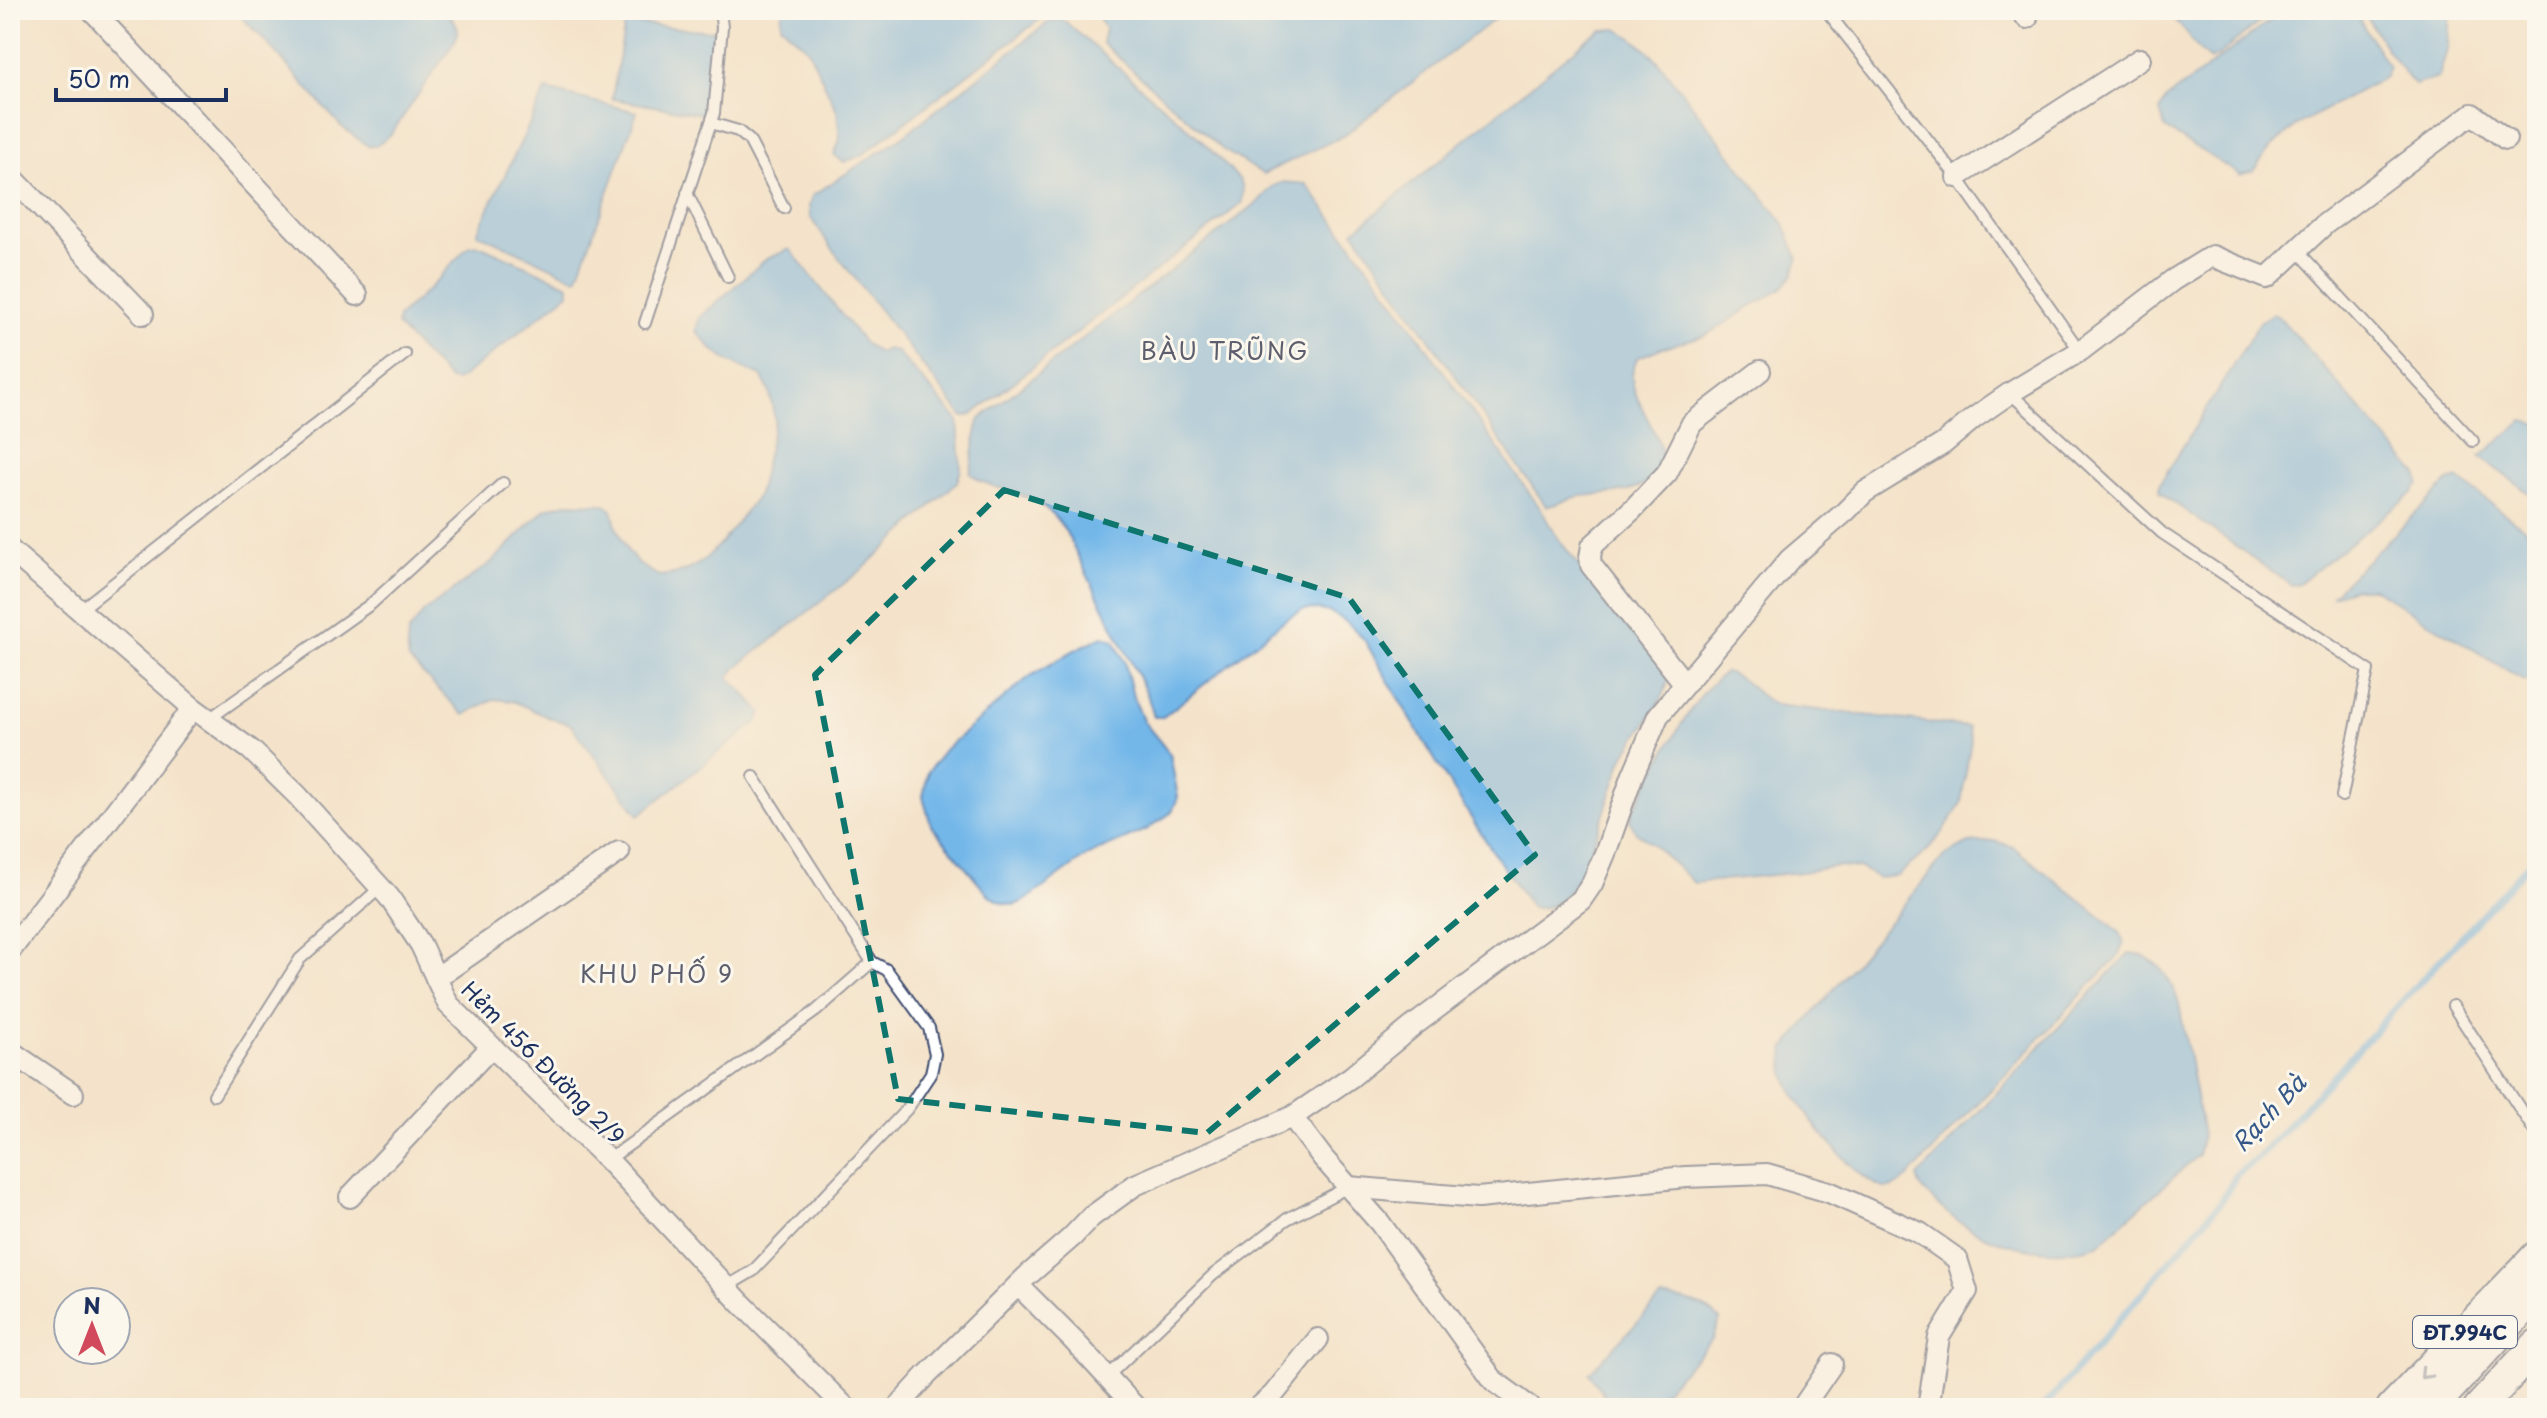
<svg xmlns="http://www.w3.org/2000/svg" width="2547" height="1418" font-family="'Playpen Sans',sans-serif">
<style>
.water{fill:#73b7e9;stroke:#4773a4;stroke-width:2}
.lines{fill:none;stroke-linecap:round;stroke-linejoin:round}
.stream{stroke:#73b7e9;stroke-width:7}
.lane-casing{stroke:#3c4a6e;stroke-width:14}
.street-casing{stroke:#3c4a6e;stroke-width:24}
.primary-casing{stroke:#3c4a6e;stroke-width:34}
.lane{stroke:#fff;stroke-width:10}
.street{stroke:#fff;stroke-width:20}
.primary{stroke:#fff;stroke-width:30}
.oneway{stroke:#8d97ae}
.marked{fill:none;stroke:#0f766e;stroke-width:6;stroke-dasharray:16 10;stroke-linejoin:round}
.labels{text-anchor:middle;dominant-baseline:central;stroke-width:6;stroke-linejoin:round;paint-order:stroke}
.shield{fill:#fbf7ec;stroke:#5e6b89;stroke-width:2}
.shield-label{font-size:20px;font-weight:bold;fill:#1b2f5e}
.street-label{font-size:22px;fill:#1b2f5e;stroke:#fbf7ec}
.neighbourhood-label{font-size:24px;letter-spacing:2px;fill:#5c5e6e;stroke:#fbf7ec}
.water-label{font-size:24px;font-style:italic;fill:#355888;stroke:#fbf7ec}
</style>
<rect width="100%" height="100%" fill="#fbf7ec"/>
<filter id="ink" filterUnits="userSpaceOnUse"><feTurbulence type="fractalNoise" baseFrequency=".0125" numOctaves="2"/><feDisplacementMap in="SourceGraphic" scale="16" xChannelSelector="R" yChannelSelector="G"/><feConvolveMatrix kernelMatrix="1 2 1 2 8 2 1 2 1" color-interpolation-filters="sRGB"/></filter>
<filter id="wash" filterUnits="userSpaceOnUse"><feTurbulence type="fractalNoise" baseFrequency=".006" numOctaves="4" result="noise"/><feDisplacementMap in="SourceGraphic" scale="32" xChannelSelector="R" yChannelSelector="G"/><feGaussianBlur stdDeviation="1.8" result="paint"/><feColorMatrix in="noise" values="0 0 0 0 0 0 0 0 0 0 0 0 0 0 0 0 0 1.4 0 .05"/><feComposite in="paint" operator="in"/></filter>
<g filter="url(#wash)">
<rect width="100%" height="100%" fill="#f4e3ca"/>
<g class="water">
<polygon points="235,10 438,10 451,17 458,28 455,41 391,134 376,146 368,146 342,127 267,43"/>
<polygon points="782,10 1052,10 862,155 844,162 834,155 840,139 837,111 808,49 781,25"/>
<polygon points="1095,10 1506,10 1343,136 1263,174 1222,149 1102,43 1105,29"/>
<polygon points="2168,10 2274,10 2218,56 2210,60 2201,52"/>
<polygon points="2284,10 2353,10 2389,67 2385,77 2297,125 2271,147 2253,171 2240,175 2165,128 2160,111 2166,99"/>
<polygon points="2362,10 2450,10 2448,46 2439,77 2414,85 2388,51"/>
<polygon points="1062,19 1197,136 1239,179 1243,187 1242,203 972,415 963,417 836,254 810,217 809,206 812,196 902,137 1050,21"/>
<polygon points="625,23 714,31 702,114 612,99"/>
<path d="M1617,29L1633,38L1657,60L1784,224L1798,258L1793,275L1782,288L1706,335L1661,348L1637,358C1635,363 1632,370 1632,376C1632,415 1701,469 1630,490C1614,495 1597,494 1581,496C1568,497 1559,506 1546,506L1354,231L1589,38L1602,30Z"/>
<polygon points="546,90 637,112 577,279 477,233"/>
<path d="M1284,182L1306,184L1389,294L1542,511C1566,560 1612,596 1645,640C1651,649 1663,659 1667,669C1676,691 1635,735 1625,755C1607,793 1589,889 1550,906C1545,908 1538,908 1532,908C1470,822 1418,732 1365,641C1350,622 1330,605 1304,610C1298,611 1291,616 1286,619L1163,717H1154L1147,694L1066,532C1056,517 1046,505 1029,497C1009,489 986,488 970,473C975,455 973,435 980,419L1258,202L1273,186Z"/>
<polygon points="479,245 569,285 569,293 463,377 456,381 450,380 397,326 398,317 430,288 463,252 469,246"/>
<polygon points="790,249 864,343 879,353 887,349 896,351 958,420 961,470 957,482 864,568 737,667 729,677 762,713 757,722 639,815 570,724 548,717 513,701 493,699 464,715 409,660 407,647 408,633 424,612 493,561 545,509 566,503 603,504 612,510 616,526 628,552 640,565 659,576 674,574 688,570 704,560 722,542 758,495 775,420 769,390 761,376 728,361 712,349 696,331 699,318 766,259"/>
<polygon points="2273,313 2281,319 2418,475 2419,484 2412,494 2299,583 2291,585 2159,492 2159,485 2260,322"/>
<polygon points="2523,421 2537,424 2537,499 2480,457"/>
<polygon points="2458,479 2537,538 2537,673 2525,681 2373,588 2354,588 2331,596 2448,482"/>
<polygon points="1103,636 1114,640 1125,663 1133,697 1144,722 1170,754 1178,797 1172,812 1146,830 1088,855 1026,900 1015,905 1002,903 989,895 931,825 923,797 928,772 944,750 1029,677 1073,651"/>
<path d="M1726,672C1747,678 1755,695 1775,705L1968,727L1971,740L1961,803L1943,832L1927,851L1897,876L1878,878L1860,868L1838,866L1802,872L1694,883L1655,846L1636,832L1630,821L1633,810C1655,773 1692,692 1726,672Z"/>
<path d="M1995,841L2013,847L2110,924L2119,932L2124,943L2118,956L1904,1181C1897,1186 1890,1190 1881,1187C1852,1175 1797,1109 1787,1079C1783,1069 1784,1058 1785,1048L1944,856L1969,843Z"/>
<path d="M2129,953C2156,954 2171,980 2179,1003L2203,1135L2198,1155L2098,1245C2043,1262 1976,1242 1935,1202C1927,1194 1919,1188 1917,1177Z"/>
<path d="M1661,1298C1681,1298 1707,1304 1720,1320L1712,1340L1648,1408H1613L1589,1373Z"/>
</g>
<g class="lines">
<polyline class="stream" points="2043,1408 2221,1202 2237,1174 2258,1158 2537,855"/>
</g>
</g>
<g filter="url(#ink)">
<g class="lines">
<g class="lane-casing">
<g id="lane">
<polyline points="1826,10 1957,177 2080,351"/>
<polyline points="711,123 738,131 749,140 784,208"/>
<polyline points="687,193 728,277"/>
<polyline points="2297,250 2473,441"/>
<polyline points="645,323 714,113 722,27 720,10"/>
<polyline points="2010,393 2162,533 2368,670 2342,796"/>
<polyline points="80,610 405,354"/>
<polyline points="209,719 371,604 503,483"/>
<polyline points="2453,1006 2537,1135"/>
<polyline points="214,1095 300,959 381,887"/>
<polyline points="608,1160 816,1011 872,962"/>
<polyline points="726,1287 753,1271 908,1108 931,1073 935,1054 929,1028 887,970 872,962 754,777"/>
<polyline points="1107,1377 1213,1275 1287,1219 1348,1187"/>
</g>
</g>
<g class="street-casing">
<g id="street">
<polyline points="92,10 357,295"/>
<polyline points="2020,10 2027,18"/>
<polyline points="10,175 143,314"/>
<polyline points="1957,177 2140,59"/>
<polyline points="10,550 193,708 251,750 297,795 389,897 421,945 448,1004 608,1160 739,1301 846,1408"/>
<polyline points="1684,683 1591,565 1590,557 1592,546 1633,509 1667,473 1692,423 1760,371"/>
<polyline points="10,951 193,708"/>
<polyline points="436,978 619,852"/>
<polyline points="10,1051 73,1094"/>
<polyline points="1292,1117 1323,1158 1380,1223 1494,1381 1531,1408"/>
<polyline points="1348,1187 1478,1198 1686,1177 1767,1174 1829,1192 1920,1233 1957,1259 1967,1291 1939,1337 1928,1408"/>
<polyline points="350,1197 491,1047"/>
<polyline points="1018,1285 1074,1341 1136,1408"/>
<polyline points="897,1408 926,1376 1026,1277 1072,1237 1091,1217 1135,1185 1292,1117 1351,1077 1413,1026 1581,900 1592,884 1606,851 1632,777 1658,716 1790,559 1845,512 1865,492 1943,444 1974,418 2010,393 2080,351 2173,280 2212,256 2267,278 2325,224 2472,114 2506,139"/>
<polyline points="1258,1408 1273,1395 1318,1339"/>
<polyline points="1802,1408 1832,1364"/>
</g>
</g>
<g class="primary-casing">
<g id="primary">
<polyline points="2392,1408 2537,1256"/>
<polyline points="2431,1408 2537,1293"/>
<polyline points="2479,1408 2537,1345"/>
</g>
</g>
<use href="#lane" class="lane"/>
<use href="#street" class="street"/>
<use href="#primary" class="primary"/>
</g>
<defs><path id="oneway-chevron" d="M-2-3.5L2.5 0L-2 3.5" fill="none" stroke-width="1.6" stroke-linecap="round" stroke-linejoin="round" transform="scale(2)"/></defs>
<use class="oneway" href="#oneway-chevron" transform="translate(2425 1374) rotate(134)"/>
</g>
<path d="M0 0H2547V1418H0ZM1004,490L1349,598L1535,855L1207,1133L898,1099L815,675Z" fill="#f4e3ca" fill-opacity=".55" fill-rule="evenodd"/>
<path class="marked" d="M1004,490L1349,598L1535,855L1207,1133L898,1099L815,675Z"/>
<g class="labels">
<rect class="shield" x="2413" y="1316" width="104" height="32" rx="6"/>
<g class="shield-label">
<text x="2465" y="1332">ĐT.994C</text>
</g>
<g class="street-label">
<text transform="translate(544 1062) rotate(45)">Hẻm 456 Đường 2/9</text>
</g>
<g class="neighbourhood-label">
<text x="1225" y="350">BÀU TRŨNG</text>
<text x="657" y="973">KHU PHỐ 9</text>
</g>
<g class="water-label">
<text transform="translate(2268 1112) rotate(-47)">Rạch Bà</text>
</g>
</g>
<rect width="2547" height="1418" fill="none" stroke="#fbf7ec" stroke-width="40"/>
<g transform="translate(92 1326)"><circle r="38" fill="#fbf7ec" stroke="#a1a7b3" stroke-width="2"/>
<path d="M0-6L14 30L0 20L-14 30Z" fill="#d1495b"/>
<text y="-12" font-size="22" font-weight="bold" text-anchor="middle" fill="#1b2f5e">N</text>
</g>
<path d="M56 88v12h170v-12" fill="none" stroke="#1b2f5e" stroke-width="4"/>
<text x="68" y="88" font-size="24" fill="#1b2f5e" stroke="#fbf7ec" stroke-width="6" paint-order="stroke">50 m</text>
</svg>
